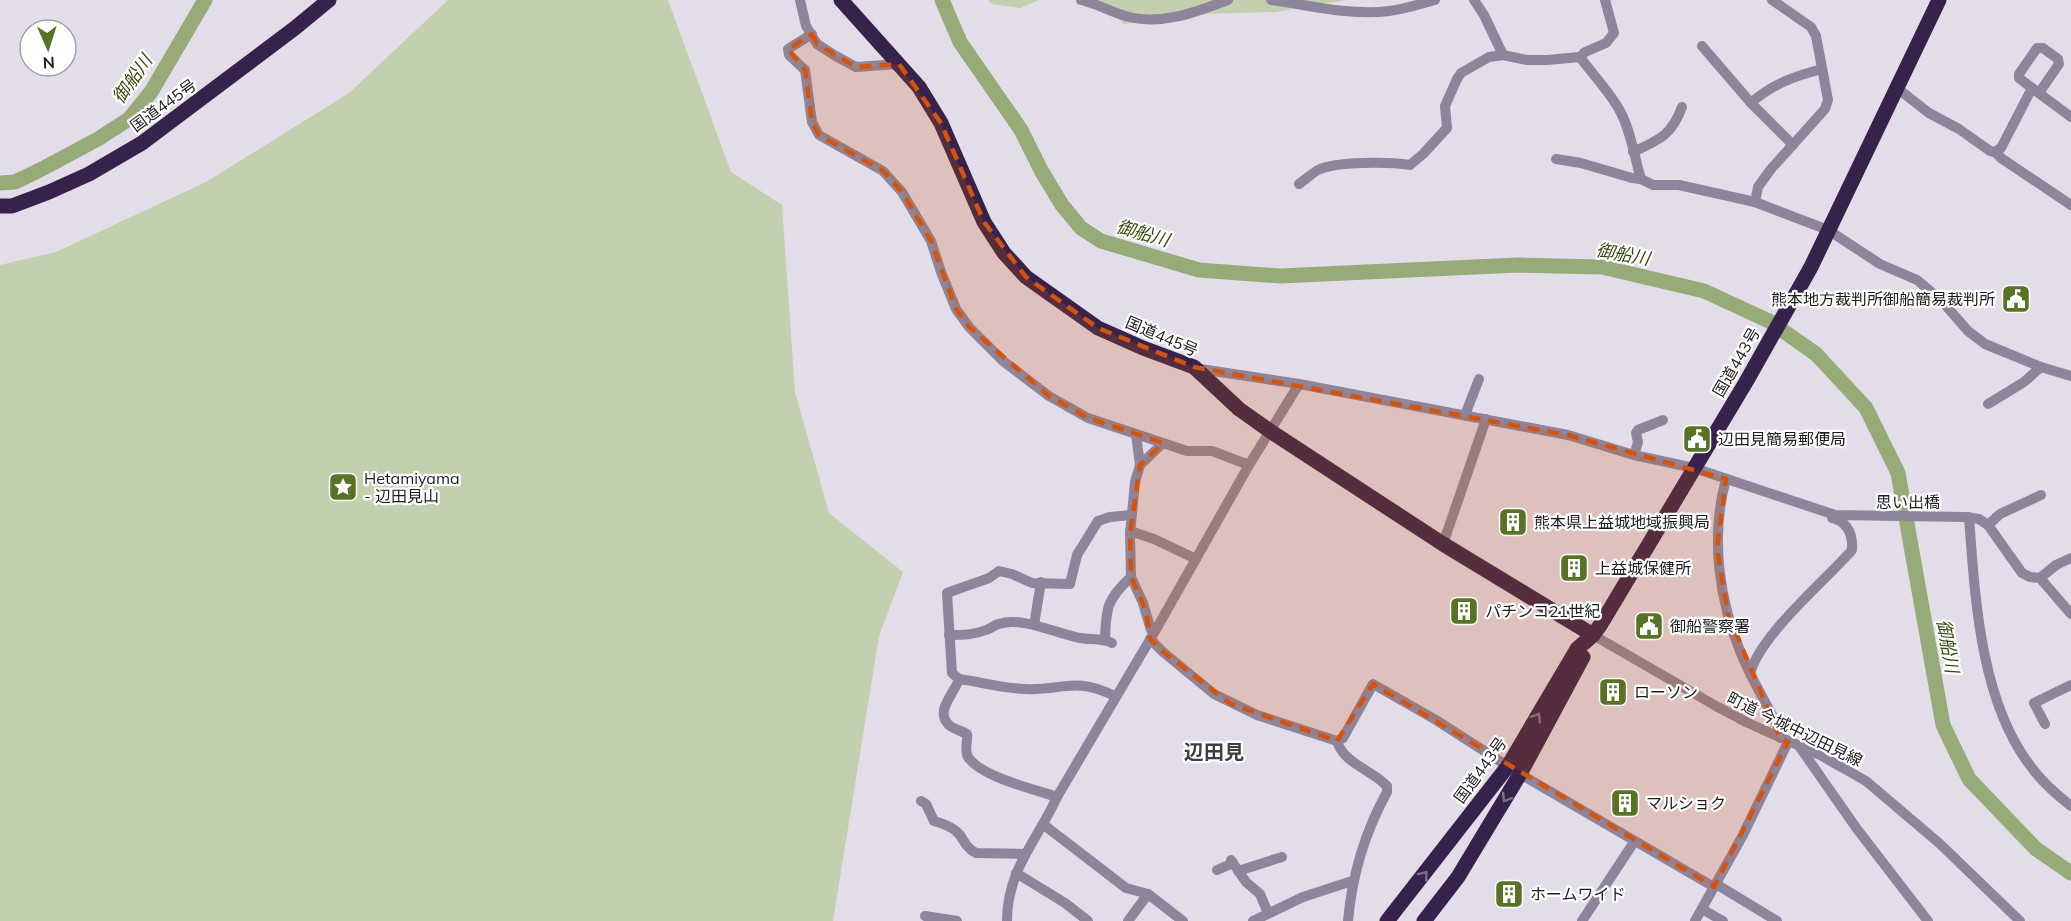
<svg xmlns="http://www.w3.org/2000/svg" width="2071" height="921" font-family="Mulish,'Noto Sans JP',sans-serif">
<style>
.green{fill:#c2d0b0}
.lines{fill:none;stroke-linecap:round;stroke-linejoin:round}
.river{stroke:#96ab77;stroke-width:15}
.minor{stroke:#8f859b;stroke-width:10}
.highway{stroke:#37224c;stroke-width:15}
.oneway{stroke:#7d6f8b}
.marked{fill:#d4530e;fill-opacity:0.2;stroke:#d4530e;stroke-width:4.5;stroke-dasharray:12 8;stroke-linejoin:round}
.labels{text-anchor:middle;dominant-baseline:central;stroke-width:4.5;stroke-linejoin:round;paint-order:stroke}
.street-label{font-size:16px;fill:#1e1c20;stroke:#fff}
.poi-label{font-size:16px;fill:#1e1c20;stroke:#fff;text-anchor:start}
.water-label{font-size:18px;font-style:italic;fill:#35480d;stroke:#fff}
.quarter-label{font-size:20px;font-weight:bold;fill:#413d46;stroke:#fff}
</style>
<rect width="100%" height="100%" fill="#e2dde8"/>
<g class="green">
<polygon points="448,0 668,0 731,172 782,205 795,392 829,513 903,572 879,636 833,921 0,921 0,265 56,252 206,182 349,93"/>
<polygon points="988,0 1039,0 1020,8 992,4"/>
<polygon points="1099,0 1347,0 1275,12 1207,14 1124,24"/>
</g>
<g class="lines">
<g class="river">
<polyline points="942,0 960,42 1021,130 1042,172 1062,205 1081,228 1101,241 1199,270 1280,276 1518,265 1602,267 1704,291 1769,321 1816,354 1866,408 1898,473 1943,725 1969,779 2036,849 2071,873"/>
<polyline points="0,183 15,182 38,171 98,139 129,119 151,92 205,0"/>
</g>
<g class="minor">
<polyline points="800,0 806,26 817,44 834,55 856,67 899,64"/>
<path d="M1081,0C1098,4 1113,13 1129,17C1164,25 1196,12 1228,0"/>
<path d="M1271,0C1309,5 1350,16 1389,11C1405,9 1420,4 1435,0"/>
<polyline points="1474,0 1484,15 1503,55"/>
<polyline points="812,34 788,49 789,55 805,70 812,122 819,135 883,171 902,192 931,241 941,272 956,309 969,327 1003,361 1049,396 1088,418 1187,451 1212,451 1249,465"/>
<polyline points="1702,46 1751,103 1793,145"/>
<path d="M1580,57C1593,75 1609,91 1620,111C1631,131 1634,156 1641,179L1653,185H1679L1755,202L1828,230L1880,264L1917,280L1940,299L1968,331L1985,344L2041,367L2071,376"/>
<polyline points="1897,88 1929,113 1959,129 1990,151 1995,152 2001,148 2032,88 2071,117"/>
<polyline points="2032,88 2019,78 2019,74 2037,48 2043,48 2058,59 2059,64 2039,93"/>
<path d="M1751,103C1772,84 1795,76 1822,69"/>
<path d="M1633,152C1659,140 1672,135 1682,107"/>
<polyline points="1995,152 2001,158 2071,205"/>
<polyline points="1556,159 1581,163 1632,178 1641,179"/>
<path d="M1299,184C1305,180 1311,174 1318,170C1336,161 1390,162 1410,165L1423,154L1447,128L1445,106L1457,79L1461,73L1489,57L1503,55L1527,60H1547L1580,57L1585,52L1606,43L1614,33L1605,0"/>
<polyline points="1755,202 1758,187 1771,169 1825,109 1828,100 1816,36 1811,27 1772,0"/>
<polyline points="1194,368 1299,384 1568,435 1634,455 1694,468 1835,515 1964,517 1979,519 1988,525 2022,573 2030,577 2040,578 2071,614"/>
<polyline points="1988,404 2024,382 2041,367"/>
<polyline points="1465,415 1479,379"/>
<polyline points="1136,434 1140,465 1135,482 1130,534 1131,577 1143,603 1151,630 1154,632"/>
<polyline points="1634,455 1638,442 1636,433 1638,430 1663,420"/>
<polyline points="1140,465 1163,443"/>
<path d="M1726,479C1710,537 1719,601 1742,656C1753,682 1768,706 1780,731V738"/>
<path d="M1969,517C1975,597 1980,702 2032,768C2043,783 2057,795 2071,806"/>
<polyline points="1988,525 2000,514 2041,495"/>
<polyline points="1130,531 1154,539 1196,559"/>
<polyline points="1443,544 1486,419"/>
<polyline points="2040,578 2056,565 2071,558"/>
<polyline points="1034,625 1041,582"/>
<path d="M949,635C962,635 974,635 986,630C990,629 994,625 999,624C1022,616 1057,634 1080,638C1092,640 1102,638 1112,643"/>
<polyline points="1593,635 1716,706 1748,723 1820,755 1866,781 1939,843 2020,921"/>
<path d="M1105,639C1106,608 1107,599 1131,577"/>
<path d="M1150,639L1163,652L1214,694L1257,715L1337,741C1343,763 1372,770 1387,786V792C1365,832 1352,875 1348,921"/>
<path d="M1750,674C1759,636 1825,581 1852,550C1853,534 1848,522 1832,518"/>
<path d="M959,679C981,682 1002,688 1024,689C1063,691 1073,676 1115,696"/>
<polyline points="2045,724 2034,703 2071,685"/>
<polyline points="1337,741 1343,738 1373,684 1436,720 1520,774 1714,887"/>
<polyline points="1799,746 1857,829 1928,921"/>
<path d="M1057,797C1034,789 981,777 968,757C964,751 968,740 967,734C962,731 953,729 949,725C934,711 955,693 959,679L952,673L947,593L989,578L999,571L1012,574L1032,583L1070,584L1077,555L1098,521L1110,517L1131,515"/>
<path d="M921,801L926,804L934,821C944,824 953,827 960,835C965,843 968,849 976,853L1025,854"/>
<polyline points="1044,825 1126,888 1148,894 1183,921"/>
<polyline points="1231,860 1246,882 1260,894 1268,913"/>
<polyline points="1217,870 1233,863"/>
<polyline points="1238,871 1282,857"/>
<polyline points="1016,873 1065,903 1088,921"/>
<polyline points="1716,884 1777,921"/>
<polyline points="1702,909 1723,921"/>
<polyline points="925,916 957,921"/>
<path d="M1007,921C1007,870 1037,841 1057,797L1158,626L1249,465L1299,384"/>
<polyline points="1128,921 1148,894"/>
<polyline points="1253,921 1303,897 1352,881"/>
<polyline points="1582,921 1634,842"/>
<polyline points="1695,921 1743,835 1788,742"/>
</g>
<g class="highway">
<polyline points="841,0 919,87 941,123 984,222 1004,253 1026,277 1098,328 1143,348 1194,367 1239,409 1270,431 1443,544 1593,635"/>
<polyline points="0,206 12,206 49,192 89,174 142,143 295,28 329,0"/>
<polyline points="1387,921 1508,766 1577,649 1593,635 1601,624 1746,382 1811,267 1939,0"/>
<polyline points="1424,921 1458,877 1520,774 1583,657"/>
</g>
</g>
<defs><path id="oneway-chevron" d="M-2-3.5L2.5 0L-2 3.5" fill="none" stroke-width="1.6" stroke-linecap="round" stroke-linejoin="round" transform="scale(1.5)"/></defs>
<g class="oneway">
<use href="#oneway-chevron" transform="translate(1537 717) rotate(-59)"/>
<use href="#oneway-chevron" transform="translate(1506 798) rotate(121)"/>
<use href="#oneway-chevron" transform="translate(1424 875) rotate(-52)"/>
</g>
<path class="marked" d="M812,34L817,44L856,67L899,64L941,123L984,222L1026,277L1098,328L1194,367L1568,435L1726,479L1717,549L1728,614L1780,738L1788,742L1714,887L1373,684L1337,741L1231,704L1163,652L1150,639L1146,611L1131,577L1130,534L1140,465L1163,443L1088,418L1049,396L969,327L956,309L931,241L902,192L883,171L819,135L812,122L805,70L788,49Z"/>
<defs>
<g id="civic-square" transform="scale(1.5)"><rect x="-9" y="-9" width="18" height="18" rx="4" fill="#597326" stroke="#fff"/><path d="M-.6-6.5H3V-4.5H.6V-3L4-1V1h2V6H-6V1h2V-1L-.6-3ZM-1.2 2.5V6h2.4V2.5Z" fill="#fff"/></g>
<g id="sight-square" transform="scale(1.5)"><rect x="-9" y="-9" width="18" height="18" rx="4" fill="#597326" stroke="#fff"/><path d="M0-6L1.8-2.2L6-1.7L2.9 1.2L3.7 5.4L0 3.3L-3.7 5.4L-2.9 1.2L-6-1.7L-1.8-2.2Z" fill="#fff"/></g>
<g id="building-square" transform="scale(1.5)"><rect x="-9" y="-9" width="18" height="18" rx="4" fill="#597326" stroke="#fff"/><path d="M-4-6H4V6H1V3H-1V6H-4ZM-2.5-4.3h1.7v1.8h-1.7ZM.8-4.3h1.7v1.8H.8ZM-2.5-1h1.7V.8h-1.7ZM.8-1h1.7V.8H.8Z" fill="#fff"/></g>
</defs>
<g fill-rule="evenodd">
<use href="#civic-square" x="2016" y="299"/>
<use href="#civic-square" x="1697" y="439"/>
<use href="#sight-square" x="343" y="487"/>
<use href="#building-square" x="1513" y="522"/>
<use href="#building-square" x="1574" y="568"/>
<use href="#building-square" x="1464" y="611"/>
<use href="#civic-square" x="1649" y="626"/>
<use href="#building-square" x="1613" y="692"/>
<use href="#building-square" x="1625" y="803"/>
<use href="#building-square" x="1509" y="894"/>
</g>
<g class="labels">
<g class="street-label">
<text transform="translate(163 105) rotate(-36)">国道445号</text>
<text transform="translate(1162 336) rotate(23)">国道445号</text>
<text transform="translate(1736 362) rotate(-60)">国道443号</text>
<text x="1908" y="502">思い出橋</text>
<text transform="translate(1795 729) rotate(26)">町道 今城中辺田見線</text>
<text transform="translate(1480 770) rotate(-54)">国道443号</text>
</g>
<g class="poi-label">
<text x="1995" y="299" text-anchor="end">熊本地方裁判所御船簡易裁判所</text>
<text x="1718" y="439">辺田見簡易郵便局</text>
<text x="364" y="478">Hetamiyama<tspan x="364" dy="18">- 辺田見山</tspan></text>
<text x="1534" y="522">熊本県上益城地域振興局</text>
<text x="1595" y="568">上益城保健所</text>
<text x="1485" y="611">パチンコ21世紀</text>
<text x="1670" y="626">御船警察署</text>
<text x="1634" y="692">ローソン</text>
<text x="1646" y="803">マルショク</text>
<text x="1530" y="894">ホームワイド</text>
</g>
<g class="water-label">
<text transform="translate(132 79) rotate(-55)">御船川</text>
<text transform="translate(1143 233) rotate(16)">御船川</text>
<text transform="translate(1623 254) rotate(10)">御船川</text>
<text transform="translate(1948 646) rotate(80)">御船川</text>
</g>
<g class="quarter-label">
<text x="1214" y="751">辺田見</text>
</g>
</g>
<g transform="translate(48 48) rotate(177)"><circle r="28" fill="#ffffff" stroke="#a5a4a6" stroke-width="1.5"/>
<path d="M0-4.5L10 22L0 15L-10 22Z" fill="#597326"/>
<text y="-9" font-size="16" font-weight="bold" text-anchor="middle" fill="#1e1c20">N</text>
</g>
</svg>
